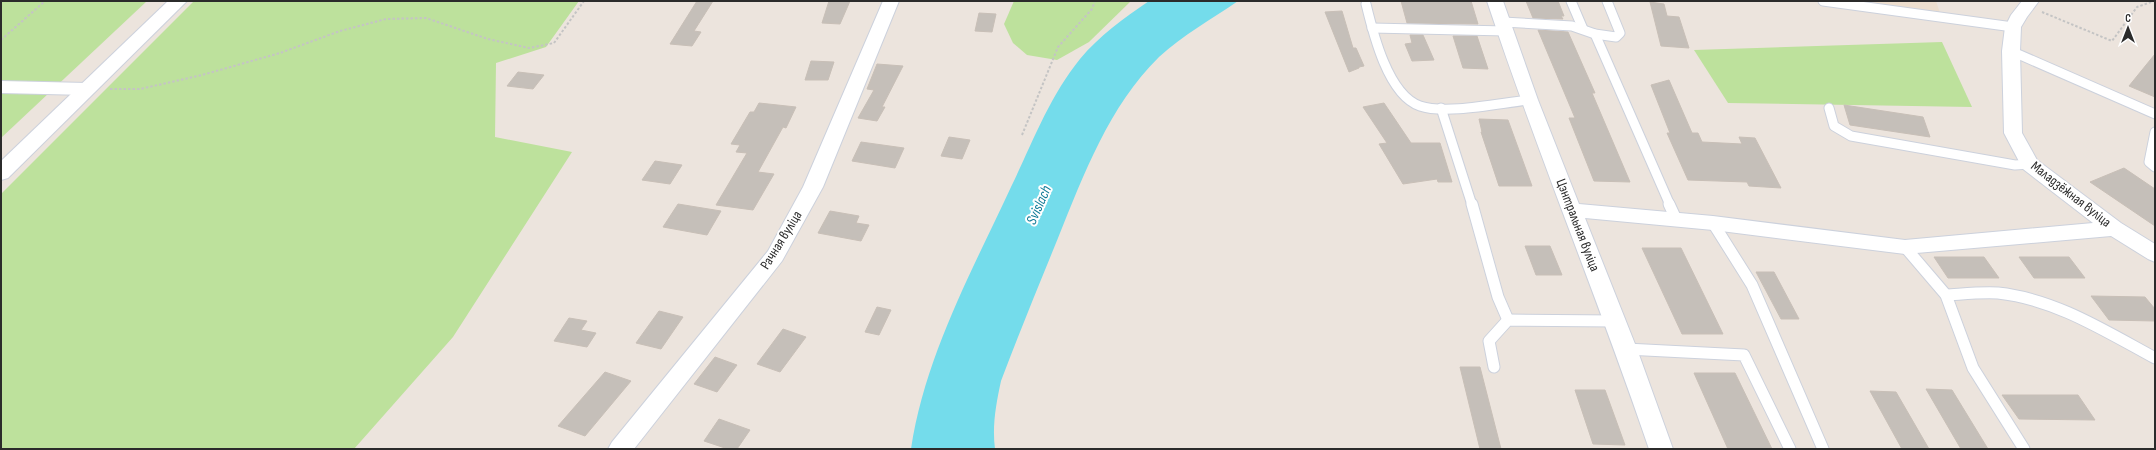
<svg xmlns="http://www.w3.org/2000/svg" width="2156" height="450" font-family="'Sofia Sans Condensed',sans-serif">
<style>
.education{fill:#eddece}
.green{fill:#bde19c}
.water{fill:#74dceb}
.building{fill:#c5bfb9;stroke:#c8bfb7}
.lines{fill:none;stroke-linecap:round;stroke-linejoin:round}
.service-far1-casing{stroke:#ccd1dc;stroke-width:11}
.service-casing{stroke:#ccd1dc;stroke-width:13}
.minor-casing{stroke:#ccd1dc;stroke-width:2}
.secondary-casing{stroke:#ccd1dc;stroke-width:2}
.path{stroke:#c4c4c4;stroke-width:2;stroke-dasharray:2.5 2;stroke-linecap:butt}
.service-far1{stroke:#fff;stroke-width:9}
.service{stroke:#fff;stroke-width:11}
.minor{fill:#fff;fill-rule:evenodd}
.secondary{fill:#fff;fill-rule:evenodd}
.labels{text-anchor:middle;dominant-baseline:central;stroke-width:4;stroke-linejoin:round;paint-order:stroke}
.street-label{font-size:14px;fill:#2b2b2b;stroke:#fff}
.water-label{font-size:15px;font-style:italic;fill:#127c98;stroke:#fff}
</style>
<rect width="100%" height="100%" fill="#ece4dd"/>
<polygon class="education" points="1812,1 1936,1 1943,22"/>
<g class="green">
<polygon points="1,1 147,1 1,138"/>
<polygon points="194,1 579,1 546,47 496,63 495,137 572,152 453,337 354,449 1,449 1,194"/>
<polygon points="1014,1 1131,1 1089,42 1057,60 1027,55 1013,43 1004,24"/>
<polygon points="1942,42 1972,107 1728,103 1694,50"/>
</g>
<path class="water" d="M1149,1H1238C1212,19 1183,35 1159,57C1109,106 1084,174 1058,238C1039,285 1019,333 1001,381C996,404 992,426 995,449H911C925,356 972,271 1011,187C1032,144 1049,97 1080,59C1099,36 1124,18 1149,1Z"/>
<g class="building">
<polygon points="697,1 713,1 694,31 701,32 692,46 670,44"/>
<polygon points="829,1 850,1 840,24 822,23"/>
<polygon points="1401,1 1471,1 1478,24 1407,23"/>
<polygon points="1526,1 1558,1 1564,16 1561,16 1563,19 1533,18"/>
<polygon points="1650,2 1664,4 1667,16 1679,17 1689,48 1661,46"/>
<polygon points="1342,11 1353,48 1356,48 1364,66 1359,67 1359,68 1349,72 1325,12"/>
<polygon points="979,13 996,14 992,32 975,31"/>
<polygon points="1538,30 1568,32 1595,93 1592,93 1630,182 1594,181 1569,118 1575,118"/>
<polygon points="1410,35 1423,35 1434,60 1412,61 1405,44 1412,43"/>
<polygon points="1453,36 1477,36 1488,69 1463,68"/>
<polygon points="2155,54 2155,97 2129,86"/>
<polygon points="811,61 834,62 828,80 805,80"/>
<polygon points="877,64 903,66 882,107 885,107 877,121 858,118 874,90 867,89"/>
<polygon points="518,72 544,75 533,89 507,86"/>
<polygon points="1669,80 1692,133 1698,133 1702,142 1742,144 1739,137 1755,138 1781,188 1749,186 1747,182 1688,180 1667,133 1670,133 1651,85"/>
<polygon points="759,103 796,107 786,128 783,127 758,172 774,174 753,210 716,205 747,153 736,152 740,145 731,144 750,112 754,112"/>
<polygon points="1384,103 1411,143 1440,143 1452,182 1438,182 1437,179 1403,184 1379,144 1387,143 1363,107"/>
<polygon points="1844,105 1923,117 1930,137 1850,125"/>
<polygon points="1479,119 1508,120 1532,186 1499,186 1481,132 1482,132"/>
<polygon points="949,137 970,140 962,159 941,156"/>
<polygon points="861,142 904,148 895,168 852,161"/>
<polygon points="655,161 682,165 670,184 642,180"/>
<polygon points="2124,168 2155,189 2155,226 2090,182"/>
<polygon points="678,204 721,211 707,235 663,227"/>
<polygon points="830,211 859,216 856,223 869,225 861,241 818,233"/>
<polygon points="1525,246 1550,246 1562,275 1536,275"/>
<polygon points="1642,248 1681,248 1723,334 1682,334"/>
<polygon points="1934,257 1984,257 1999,278 1948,278"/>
<polygon points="2019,257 2069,257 2085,278 2034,278"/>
<polygon points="1756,272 1774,272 1799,319 1781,319"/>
<polygon points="2091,296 2145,297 2155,309 2155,321 2109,320"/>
<polygon points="877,307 891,310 879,335 865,332"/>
<polygon points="659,311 683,317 661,349 636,343"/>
<polygon points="569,318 587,321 581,330 596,333 587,347 554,341"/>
<polygon points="783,329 806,337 780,372 757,364"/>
<polygon points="715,357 737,365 717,392 694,384"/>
<polygon points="1460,367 1480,367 1501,449 1480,449"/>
<polygon points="605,372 631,381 585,436 558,426"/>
<polygon points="1694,373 1735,373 1772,449 1728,449"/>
<polygon points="1926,389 1952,390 1988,449 1961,449"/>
<polygon points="1575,390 1605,390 1625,445 1593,444"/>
<polygon points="1870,391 1896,392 1929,449 1902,449"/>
<polygon points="2002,395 2078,395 2095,420 2019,419"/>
<polygon points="719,419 750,430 737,449 728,449 704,441"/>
</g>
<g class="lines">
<g class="service-far1-casing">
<g id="service-far1">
<polyline points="1571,1 1583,29"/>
<polyline points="1823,1 2013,27"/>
<path d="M1366,4C1373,33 1388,95 1420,106C1446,115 1500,103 1529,100"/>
<polyline points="1503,22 1572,26 1595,34 1616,37 1620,33 1607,1"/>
<polyline points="1372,28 1506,31"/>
<polyline points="1595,34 1670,205"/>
<polyline points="2011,51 2155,114"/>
<polyline points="1441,108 1472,205"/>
<polyline points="1829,108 1834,126 1851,136 2015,165 2030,164"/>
<polyline points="2155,132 2149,162 2155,167"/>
</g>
</g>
<g class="service-casing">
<g id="service">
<polyline points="1472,204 1498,297 1508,320"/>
<polyline points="1669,204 1676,219"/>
<polyline points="1713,223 1752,285 1823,449"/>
<polyline points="1905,247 1946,295 1973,368 2024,449"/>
<path d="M1946,295C1963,294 1981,292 1998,293C2055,299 2105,331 2155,358"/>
<polyline points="1626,349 1744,355 1790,449"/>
<polyline points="1494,367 1489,341 1508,320 1615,321"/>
</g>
</g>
<g class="minor-casing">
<g id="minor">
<polygon points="883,1 899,1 823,187 782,261 634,449 608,449 612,442 768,251 803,187"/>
<path d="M1487,1H1503L1538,100L1579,204L1713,216L1905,240L2093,223L2023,169L2004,133L2002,51L2005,27L2011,15L2022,1H2039L2027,17L2021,27L2020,51L2022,133L2037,160L2121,223L2155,244V262L2148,259L2111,236L1905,254L1713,230L1585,218L1637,349L1673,449H1649C1598,299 1537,152 1487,1Z"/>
<polygon points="1,81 87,83 93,85 96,89 93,93 87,95 1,93"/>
</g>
</g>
<g class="secondary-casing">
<polygon id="secondary" points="168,1 187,1 8,178 1,180 1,161"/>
</g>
<g class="path">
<polyline points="2042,12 2112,41 2137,7 2154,1"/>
<polyline points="1,40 45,1"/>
<polyline points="110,89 140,89 202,75 280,53 340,31 386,19 426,18 488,39 529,48 554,43 584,1"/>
<polyline points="1022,135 1058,47 1092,9 1095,1"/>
</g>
<use href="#service-far1" class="service-far1"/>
<use href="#service" class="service"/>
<use href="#minor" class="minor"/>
<use href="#secondary" class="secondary"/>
</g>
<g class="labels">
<g class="street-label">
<text transform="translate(2071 194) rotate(38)">Маладзёжная вуліца</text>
<text transform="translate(1578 225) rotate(69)">Цэнтральная вуліца</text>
<text transform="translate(781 240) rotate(-58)">Рачная вуліца</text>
</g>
<g class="water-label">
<text transform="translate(1039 205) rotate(-66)">Svislach</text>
</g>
</g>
<rect width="2156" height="450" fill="none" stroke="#2b2b2b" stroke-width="4"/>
<g transform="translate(2128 28)" stroke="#ffffff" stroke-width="3" paint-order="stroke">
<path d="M0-3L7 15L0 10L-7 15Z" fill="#2b2b2b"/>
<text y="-6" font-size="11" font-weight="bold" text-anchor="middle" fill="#2b2b2b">С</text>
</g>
</svg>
